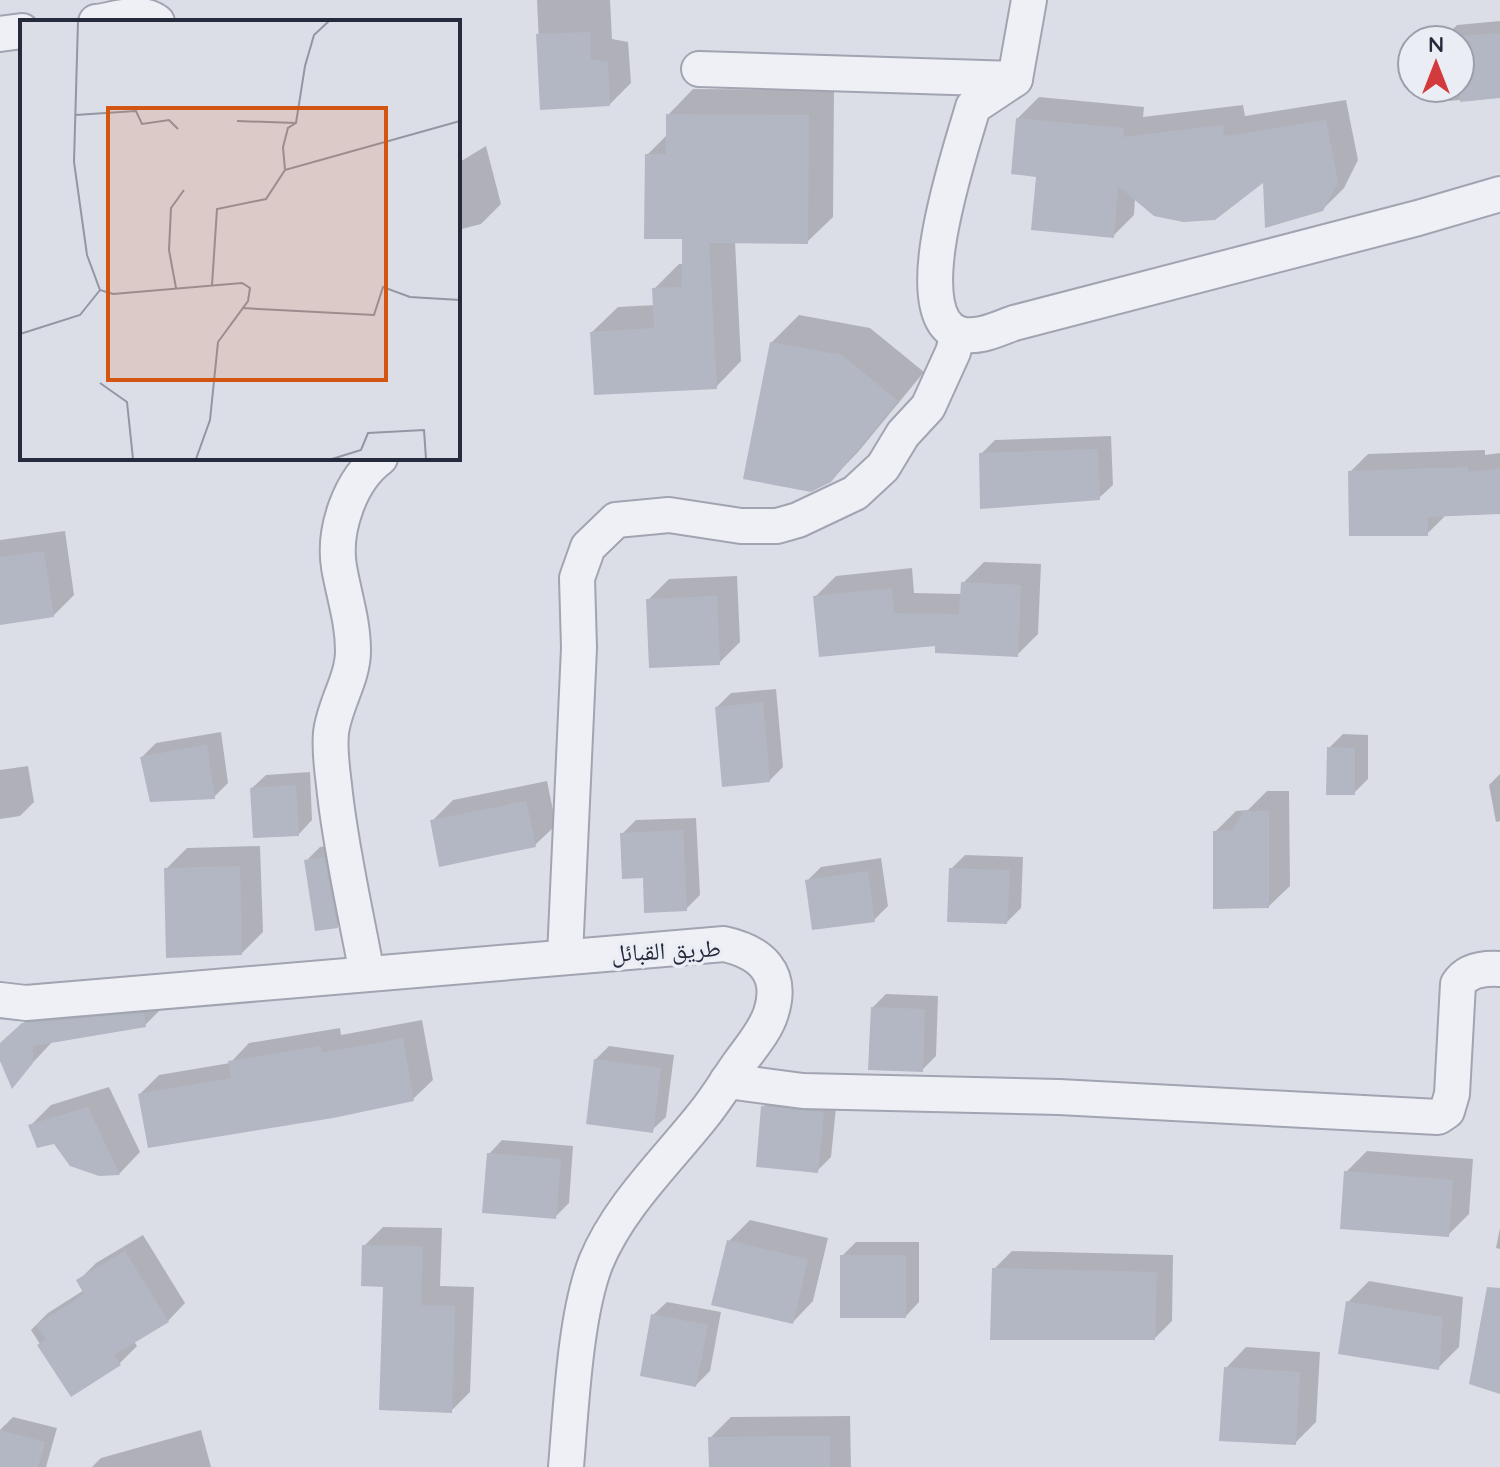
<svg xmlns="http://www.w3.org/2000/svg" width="1500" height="1467" font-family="Quicksand,'Noto Naskh Arabic',sans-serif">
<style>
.shadow{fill:#0003}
.building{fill:#b3b7c3}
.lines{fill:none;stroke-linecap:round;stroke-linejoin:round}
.street-casing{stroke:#a1a4b1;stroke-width:38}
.street{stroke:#eef0f5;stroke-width:34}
.labels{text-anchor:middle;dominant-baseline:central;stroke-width:7;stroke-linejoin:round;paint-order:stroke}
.street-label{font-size:24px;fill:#252a3d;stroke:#ebedf4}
.inset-road{fill:none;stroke:#9396a3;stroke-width:2}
.view{fill:#d45411;fill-opacity:0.15;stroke:#d45411;stroke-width:4}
.inset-edge{fill:none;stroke:#252a3d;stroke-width:4}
</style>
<rect width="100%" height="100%" fill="#dcdee7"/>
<g class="shadow">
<polygon points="537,0 610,0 612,39 628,42 631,83 610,104 542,108"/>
<polygon points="1500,21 1500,96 1449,101 1448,88 1460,88 1460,40 1443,39 1457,25"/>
<polygon points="693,89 834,90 833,217 807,242 735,241 741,361 716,387 592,332 618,307 655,305 654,289 679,264 684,264 684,237 647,155 668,134 668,115"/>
<polygon points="1039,97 1144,107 1143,117 1243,105 1245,116 1346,100 1358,160 1344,188 1322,210 1265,179 1135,198 1134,215 1113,236 1039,175 1018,118"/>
<polygon points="486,146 501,204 481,224 458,230 458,163"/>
<polygon points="799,315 870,328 924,372 858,452 830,481 771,343"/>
<polygon points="1111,436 1113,485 1099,498 981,454 995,440"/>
<polygon points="1485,450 1485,455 1500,453 1500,512 1445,516 1427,534 1350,472 1368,454"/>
<polygon points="65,531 74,595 53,616 0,623 0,540"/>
<polygon points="984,562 1041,564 1038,634 1017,655 937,644 815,597 836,576 912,568 914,593 962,594 963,583"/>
<polygon points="737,576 740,642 719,663 648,600 669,579"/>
<polygon points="776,689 783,767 769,781 717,707 731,693"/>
<polygon points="221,732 228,783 214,797 142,757 156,743"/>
<polygon points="1343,734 1368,735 1368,779 1354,793 1329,748"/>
<polygon points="28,766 34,802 20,816 0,819 0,770"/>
<polygon points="310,772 312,820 299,834 252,788 266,775"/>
<polygon points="1500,774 1500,821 1496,822 1489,785"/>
<polygon points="547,781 556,825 535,845 432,821 453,800"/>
<polygon points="1267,791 1289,791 1290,886 1269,906 1215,832 1236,811 1248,810"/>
<polygon points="696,818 700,895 686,909 622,834 636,820"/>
<polygon points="338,844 351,912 337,926 306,861 320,847"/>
<polygon points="260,846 263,932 242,953 166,869 187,848"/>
<polygon points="965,855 1023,857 1021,908 1007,922 951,869"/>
<polygon points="881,858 888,906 874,920 807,881 821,867"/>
<polygon points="886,994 938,996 936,1056 922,1070 873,1007"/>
<polygon points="45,1003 166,1004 145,1025 53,1041 12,1085 0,1056 0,1045"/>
<polygon points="422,1020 433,1080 413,1099 140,1094 159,1075 230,1063 249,1043 340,1028 341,1035"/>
<polygon points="609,1046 674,1055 666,1117 652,1130 595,1060"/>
<polygon points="109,1087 140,1152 120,1173 99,1174 30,1126 51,1105"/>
<polygon points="777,1093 837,1098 831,1157 817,1171 763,1107"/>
<polygon points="502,1140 573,1146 569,1203 555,1217 489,1154"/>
<polygon points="1367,1151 1473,1159 1469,1214 1448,1235 1346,1172"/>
<polygon points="750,1220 828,1238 813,1301 793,1322 729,1241"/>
<polygon points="383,1227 442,1228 440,1286 474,1287 470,1392 451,1411 364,1246"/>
<polygon points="1500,1228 1500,1249 1496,1248"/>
<polygon points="143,1235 185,1303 168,1321 134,1341 137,1346 120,1363 72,1394 31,1330 48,1313 84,1290 78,1281 96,1263"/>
<polygon points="856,1242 919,1242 919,1302 906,1316 842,1256"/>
<polygon points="1012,1251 1173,1255 1172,1321 1155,1338 994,1269"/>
<polygon points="1369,1281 1463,1297 1459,1347 1438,1368 1348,1302"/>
<polygon points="667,1302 721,1312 710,1371 696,1385 653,1315"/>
<polygon points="1246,1347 1320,1352 1316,1422 1295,1443 1226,1368"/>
<polygon points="850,1416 851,1467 711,1467 710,1438 731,1417"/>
<polygon points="13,1417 57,1428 46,1467 0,1467 0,1430"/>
<polygon points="201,1430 211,1467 92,1467 101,1458"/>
</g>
<g class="building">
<polygon points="590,32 591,59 608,62 610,106 540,110 536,34"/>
<polygon points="1500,33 1500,98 1460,102 1460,36"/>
<polygon points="666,114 809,115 808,244 709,243 717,389 594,395 590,332 654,328 652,288 682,287 682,239 644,239 645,154 666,154"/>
<polygon points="1016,118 1124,128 1123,137 1223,125 1224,136 1326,120 1338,182 1323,211 1265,228 1263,183 1215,220 1183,222 1154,216 1118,186 1114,238 1031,230 1036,177 1011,174"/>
<polygon points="770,342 842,355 898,401 831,482 811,492 743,479"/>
<polygon points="1098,449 1100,500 980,509 979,453"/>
<polygon points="1468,467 1468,472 1500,468 1500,514 1428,517 1428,536 1349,536 1348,471"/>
<polygon points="44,551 54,617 0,625 0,557"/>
<polygon points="961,582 1021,585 1018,657 935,653 935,646 819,657 813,596 892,588 894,613 959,614"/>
<polygon points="717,596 720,665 649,668 646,599"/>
<polygon points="763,702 770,782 722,787 715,707"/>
<polygon points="207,744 215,799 150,802 140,757"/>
<polygon points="1327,747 1355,748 1355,795 1326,795"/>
<polygon points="296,785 299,836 253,838 250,788"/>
<polygon points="526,801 536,847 439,867 430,820"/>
<polygon points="1244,811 1269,811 1269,908 1213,909 1213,831 1232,830"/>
<polygon points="683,830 687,911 644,913 643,878 622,879 620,833"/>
<polygon points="324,857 338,928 315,931 304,860"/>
<polygon points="240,866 242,955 166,958 164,868"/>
<polygon points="949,868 1010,870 1007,924 947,922"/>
<polygon points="868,871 875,922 812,930 805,880"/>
<polygon points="871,1007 925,1009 923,1072 868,1070"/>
<polygon points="144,1013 146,1027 33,1046 33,1063 12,1089 0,1061 0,1043 22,1023"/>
<polygon points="403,1038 414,1101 333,1118 148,1148 138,1094 231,1078 228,1061 321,1046 322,1053"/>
<polygon points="594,1059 661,1068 653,1133 586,1124"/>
<polygon points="761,1106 824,1112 818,1173 756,1167"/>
<polygon points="88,1107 120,1175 99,1176 70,1166 54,1144 37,1148 28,1125"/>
<polygon points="487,1153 561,1159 556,1219 482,1213"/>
<polygon points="1344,1171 1453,1180 1449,1237 1340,1229"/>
<polygon points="727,1240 808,1259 793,1324 711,1305"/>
<polygon points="362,1245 423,1246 421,1305 455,1306 452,1413 379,1410 383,1287 361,1286"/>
<polygon points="125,1251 169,1322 114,1355 121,1365 71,1397 37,1345 46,1339 36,1325 84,1294 76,1280"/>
<rect x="840" y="1255" width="66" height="63"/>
<polygon points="992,1268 1157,1272 1155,1340 990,1340"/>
<polygon points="1487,1287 1500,1288 1500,1394 1469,1384"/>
<polygon points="1346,1301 1443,1317 1439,1370 1338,1354"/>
<polygon points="651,1314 708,1325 696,1387 640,1376"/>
<polygon points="1224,1367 1300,1372 1296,1445 1219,1441"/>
<polygon points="0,1430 45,1442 38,1467 0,1467"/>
<polygon points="830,1436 830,1467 709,1467 708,1437"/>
</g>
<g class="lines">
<g class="street-casing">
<g id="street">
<path d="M1029,0L1015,79L973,107C962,147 902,317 960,334C978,339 997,329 1014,323L1418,218L1500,194"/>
<path d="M96,22C115,20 140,9 157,22"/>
<polyline points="0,34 22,31"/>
<polyline points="699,69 1015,79"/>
<polyline points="565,956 579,648 577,578 588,547 616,520 669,515 741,526 777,526 798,520 855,493 883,467 903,434 928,407 953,352 958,334"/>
<path d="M367,974C356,914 342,855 335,794C333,774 329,753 331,733C334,705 353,679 353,651C353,621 344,596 339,567C333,530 350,480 380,458"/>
<path d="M0,1000L26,1003L724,944C760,952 784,972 771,1013C765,1032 750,1048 739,1064C727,1081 717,1098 704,1114C667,1161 619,1206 596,1262C575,1315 571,1409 566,1467"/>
<path d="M727,1081L803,1091L1059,1097L1438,1117L1447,1111L1452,1094L1458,984C1467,970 1484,968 1500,969"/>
</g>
</g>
<use href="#street" class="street"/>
</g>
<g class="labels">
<g class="street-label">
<text transform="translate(666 950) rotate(-3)">طريق القبائل</text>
</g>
</g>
<g transform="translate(20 20)">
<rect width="440" height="440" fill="#dcdee7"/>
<path class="inset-road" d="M58,1L54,142L67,235L80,270L93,274L222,263L230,268L228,281L198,322L190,400L176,439M309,1L294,15L285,46L276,103L268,108L263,127L265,150L440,101M55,95L116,91L122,104L149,100L158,109M217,101L276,103M192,265L197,189L246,179L265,150M156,268L149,230L151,188L164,170M222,288L354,295L363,267L390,277L440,280M0,314L60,295L80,270M80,363L107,382L113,439M312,439L341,430L348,413L404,410L406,439"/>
<path class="view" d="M88,88H366V360H88Z"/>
<rect width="440" height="440" class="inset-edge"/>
</g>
<g transform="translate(1436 64)"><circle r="38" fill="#ebedf4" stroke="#9c9fab" stroke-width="2"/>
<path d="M0-6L14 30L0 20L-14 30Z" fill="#d23a3b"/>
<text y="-12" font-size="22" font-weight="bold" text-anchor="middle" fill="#252a3d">N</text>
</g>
</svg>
